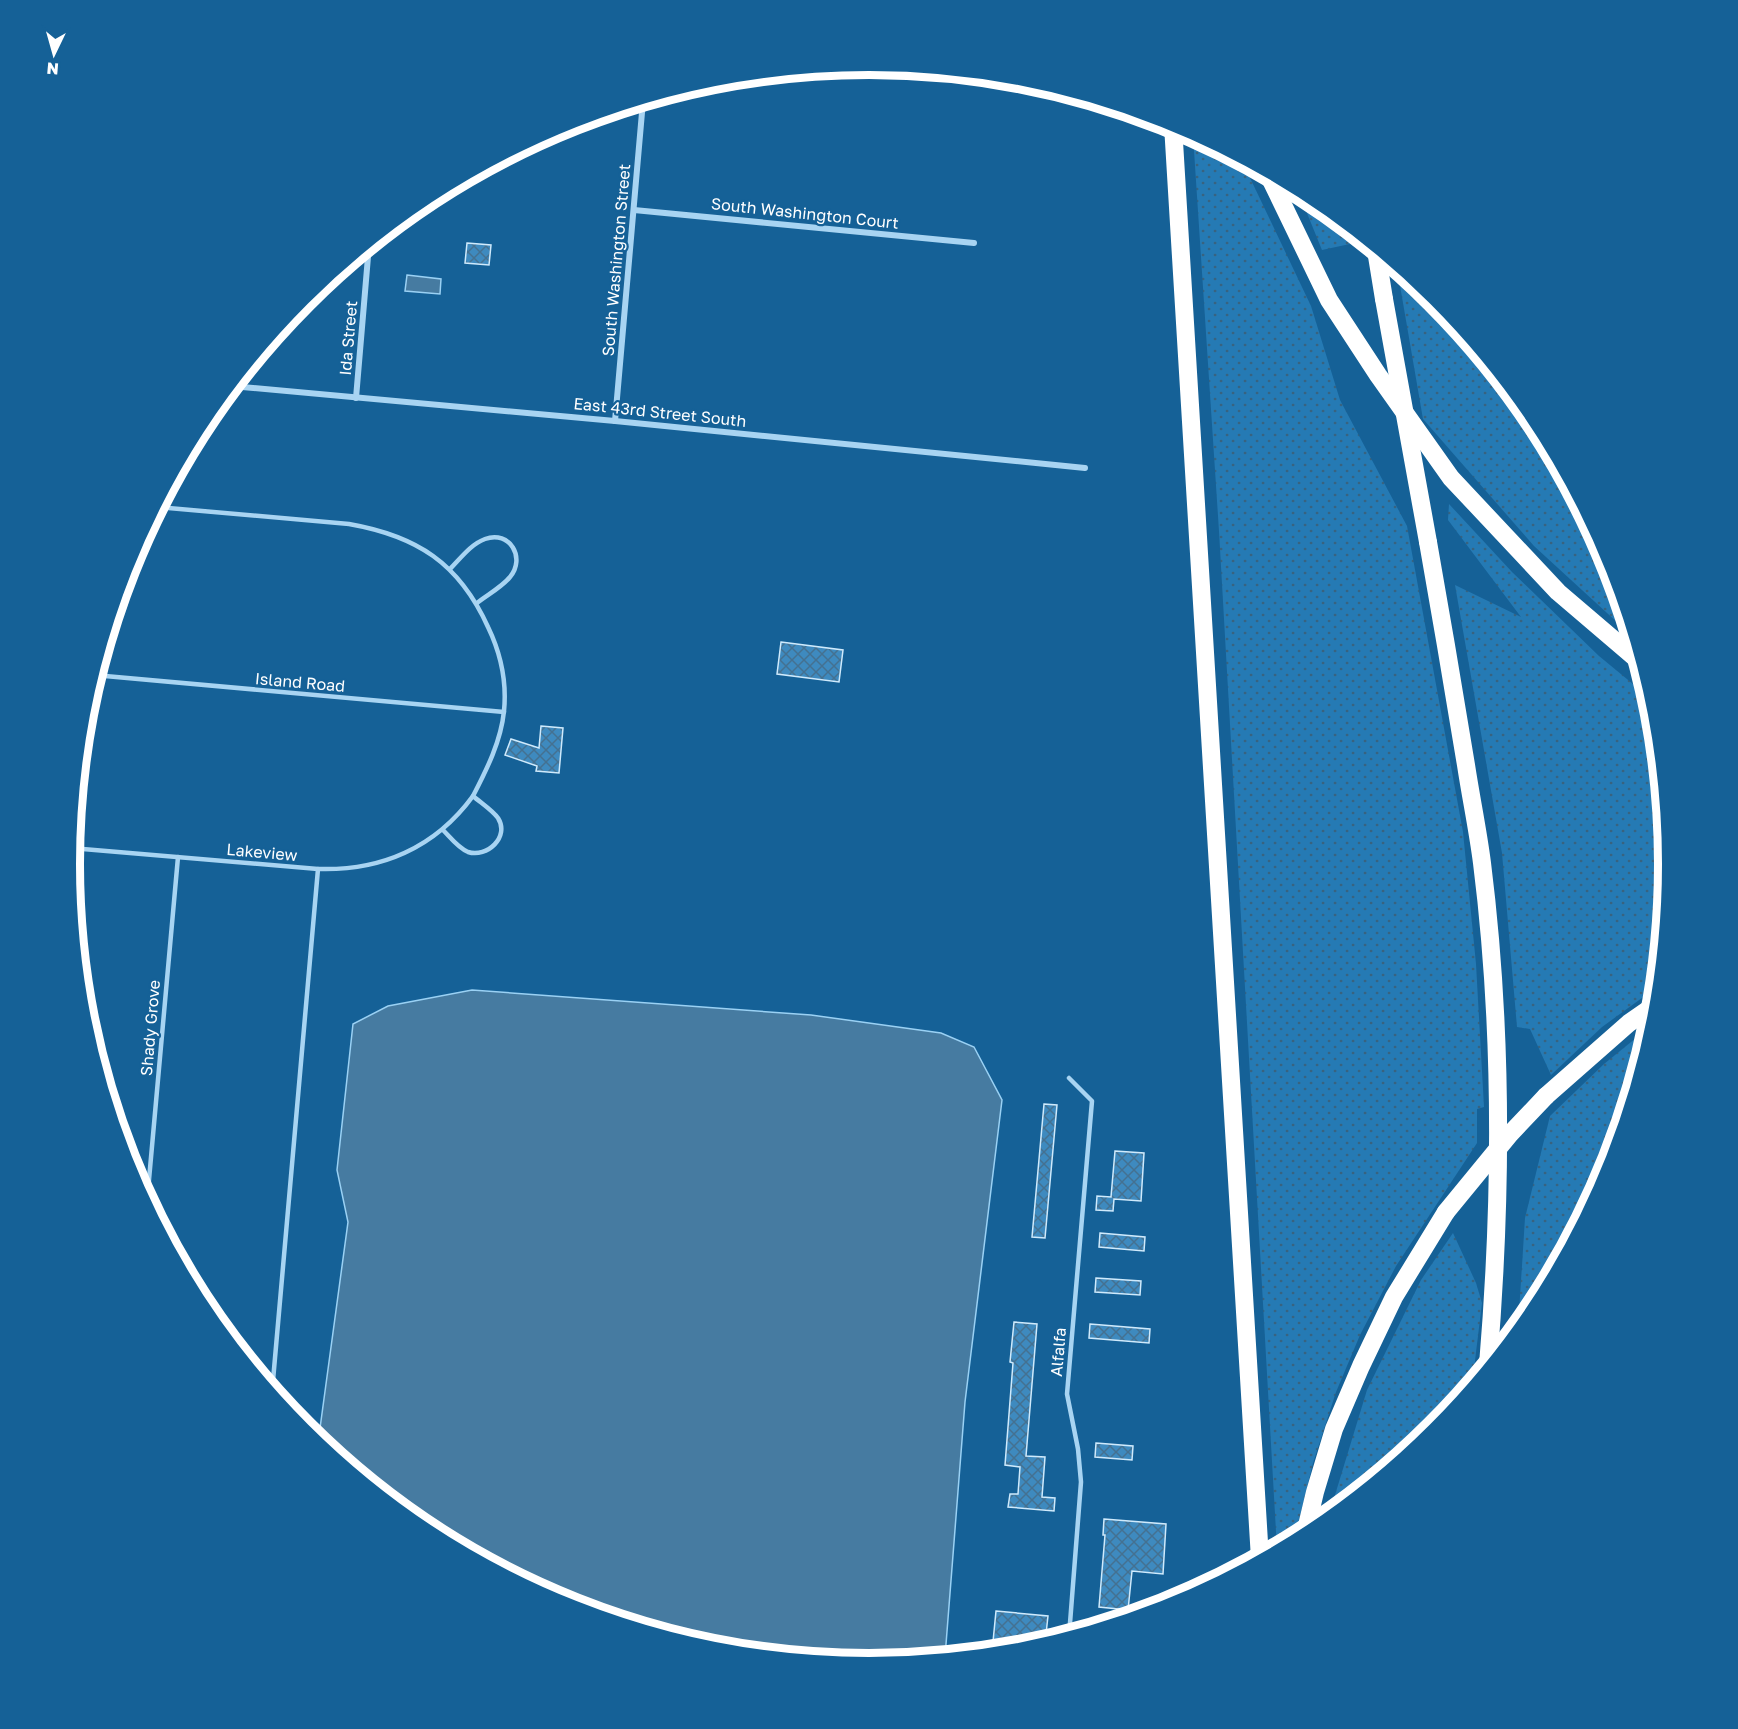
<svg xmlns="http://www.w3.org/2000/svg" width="1738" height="1729" font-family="'Golos Text',sans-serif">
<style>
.grass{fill:url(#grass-dots)}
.water{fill:#467ba1;stroke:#9ad1f4;stroke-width:1.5}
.building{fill:url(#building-cross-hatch);stroke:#cfeafc;stroke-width:1.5}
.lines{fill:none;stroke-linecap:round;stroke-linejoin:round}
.service{stroke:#a8d4f2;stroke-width:4.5}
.minor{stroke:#a8d4f2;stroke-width:6}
.motorway{stroke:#fff;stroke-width:18}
.motorway-bridge{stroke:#fff;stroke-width:18}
.labels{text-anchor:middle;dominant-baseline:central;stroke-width:4.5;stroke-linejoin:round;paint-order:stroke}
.street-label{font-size:16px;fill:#fff;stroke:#156197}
.rim{fill:none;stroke:#fff;stroke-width:8}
</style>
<defs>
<pattern id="grass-dots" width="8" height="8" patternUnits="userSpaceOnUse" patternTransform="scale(1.5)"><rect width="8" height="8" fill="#257ab4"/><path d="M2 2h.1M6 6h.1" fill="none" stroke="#386380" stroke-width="1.8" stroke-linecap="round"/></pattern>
<pattern id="building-cross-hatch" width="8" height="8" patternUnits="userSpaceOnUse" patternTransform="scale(1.5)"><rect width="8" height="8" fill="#3e8abf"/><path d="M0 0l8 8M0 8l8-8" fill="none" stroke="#447191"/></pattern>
</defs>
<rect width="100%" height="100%" fill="#156197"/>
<g class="grass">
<polygon points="1193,135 1242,161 1311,306 1340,400 1407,526 1463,832 1476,964 1484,1107 1477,1109 1477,1143 1396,1266 1360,1335 1336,1392 1313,1463 1294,1540 1277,1549 1219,531"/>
<polygon points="1298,191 1314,200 1358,236 1359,242 1322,250"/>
<polygon points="1397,268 1435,299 1534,420 1608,559 1631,635 1534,546 1423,419"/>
<polygon points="1449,504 1512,572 1599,656 1650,698 1654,709 1669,865 1657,987 1602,1027 1551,1075 1530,1029 1517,1027 1502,853 1455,585 1521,617 1448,520"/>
<polygon points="1652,1025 1608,1171 1534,1309 1518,1329 1525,1218 1550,1116 1604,1064"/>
<polygon points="1453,1233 1476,1283 1482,1303 1472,1385 1434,1430 1328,1518 1367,1390 1421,1280"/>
</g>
<g class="water">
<polygon points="407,275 441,279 440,294 405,291"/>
<polygon points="472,990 811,1015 941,1033 974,1047 1002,1100 965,1402 945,1657 869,1664 713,1649 563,1603 424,1529 318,1443 348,1222 337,1170 353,1024 388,1006"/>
</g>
<g class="building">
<polygon points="467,243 491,245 489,265 465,263"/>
<polygon points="781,642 843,650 839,682 777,674"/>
<polygon points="541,726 563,728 559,773 536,771 537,766 505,755 511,739 539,748"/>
<polygon points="1044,1104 1057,1105 1045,1238 1032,1237"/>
<polygon points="1115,1151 1144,1153 1141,1201 1114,1199 1113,1211 1096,1210 1097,1196 1111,1197"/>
<polygon points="1100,1233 1145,1237 1144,1251 1099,1247"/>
<polygon points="1096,1278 1141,1281 1140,1295 1095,1292"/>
<polygon points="1014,1322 1037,1324 1026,1456 1045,1457 1042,1497 1055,1498 1054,1511 1008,1507 1010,1494 1018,1494 1020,1467 1005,1465 1013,1363 1010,1362"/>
<polygon points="1090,1324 1150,1329 1149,1343 1089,1338"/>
<polygon points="1096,1443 1133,1446 1132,1460 1095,1457"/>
<polygon points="1104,1519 1166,1524 1163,1574 1132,1571 1128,1610 1099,1607 1105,1535 1103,1535"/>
<polygon points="996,1611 1048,1616 1045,1643 1025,1649 992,1652"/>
</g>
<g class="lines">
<g class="service">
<path d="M157,507L349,524C417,536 459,563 488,627C501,654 507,681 504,711C501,741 487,769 473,796C481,803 492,810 498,818C510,837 487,858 468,852C458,848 450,837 443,830"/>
<path d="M450,569C460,559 471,544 485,539C510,530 526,558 510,577C502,587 487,595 477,603"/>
<polyline points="94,675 504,712"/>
<path d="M71,848L318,869C381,871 435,848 473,796"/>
<polyline points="1069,1078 1092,1101 1067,1394 1078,1449 1081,1482 1069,1636"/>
<polyline points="147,1202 178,857"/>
<polyline points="272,1392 318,869"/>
</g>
<g class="minor">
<polyline points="634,210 974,243"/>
<polyline points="231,386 615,421 1085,468"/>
<polyline points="356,398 369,245"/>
<polyline points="615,421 643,101"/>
</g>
<g class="motorway">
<polyline points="1173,125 1260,1559"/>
<polyline points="1269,176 1329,300 1378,375 1451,478 1558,592 1640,662"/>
<polyline points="1376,250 1384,299"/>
<path d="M1428,542C1441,616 1454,691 1466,765C1471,798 1478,831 1482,863C1503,1030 1502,1198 1488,1365"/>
<polyline points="1546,1096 1629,1023 1655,1005"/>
<polyline points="1305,1534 1315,1492 1334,1429 1361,1366 1394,1297 1446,1212"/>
</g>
<g class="motorway-bridge">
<polyline points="1384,299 1428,542"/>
<polyline points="1446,1212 1510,1134 1546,1096"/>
</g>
</g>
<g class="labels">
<g class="street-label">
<text transform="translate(805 213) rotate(6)">South Washington Court</text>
<text transform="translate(616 260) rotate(-85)">South Washington Street</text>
<text transform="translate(348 338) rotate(-85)">Ida Street</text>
<text transform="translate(660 412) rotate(6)">East 43rd Street South</text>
<text transform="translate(300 682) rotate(5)">Island Road</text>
<text transform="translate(262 852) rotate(5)">Lakeview</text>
<text transform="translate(150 1028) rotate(-85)">Shady Grove</text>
<text transform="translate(1058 1352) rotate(-85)">Alfalfa</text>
</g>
</g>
<path d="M0 0H1738V1729H0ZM80 864a789 789 0 1 1 1578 0a789 789 0 1 1-1578 0Z" fill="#156197" fill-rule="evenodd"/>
<path class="rim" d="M80 864a789 789 0 1 1 1578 0a789 789 0 1 1-1578 0Z"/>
<g transform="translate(54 54) rotate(185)" stroke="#156197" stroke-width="4.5" paint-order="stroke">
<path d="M0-4.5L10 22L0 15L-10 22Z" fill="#ffffff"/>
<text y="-9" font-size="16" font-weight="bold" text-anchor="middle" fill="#ffffff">N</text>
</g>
</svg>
